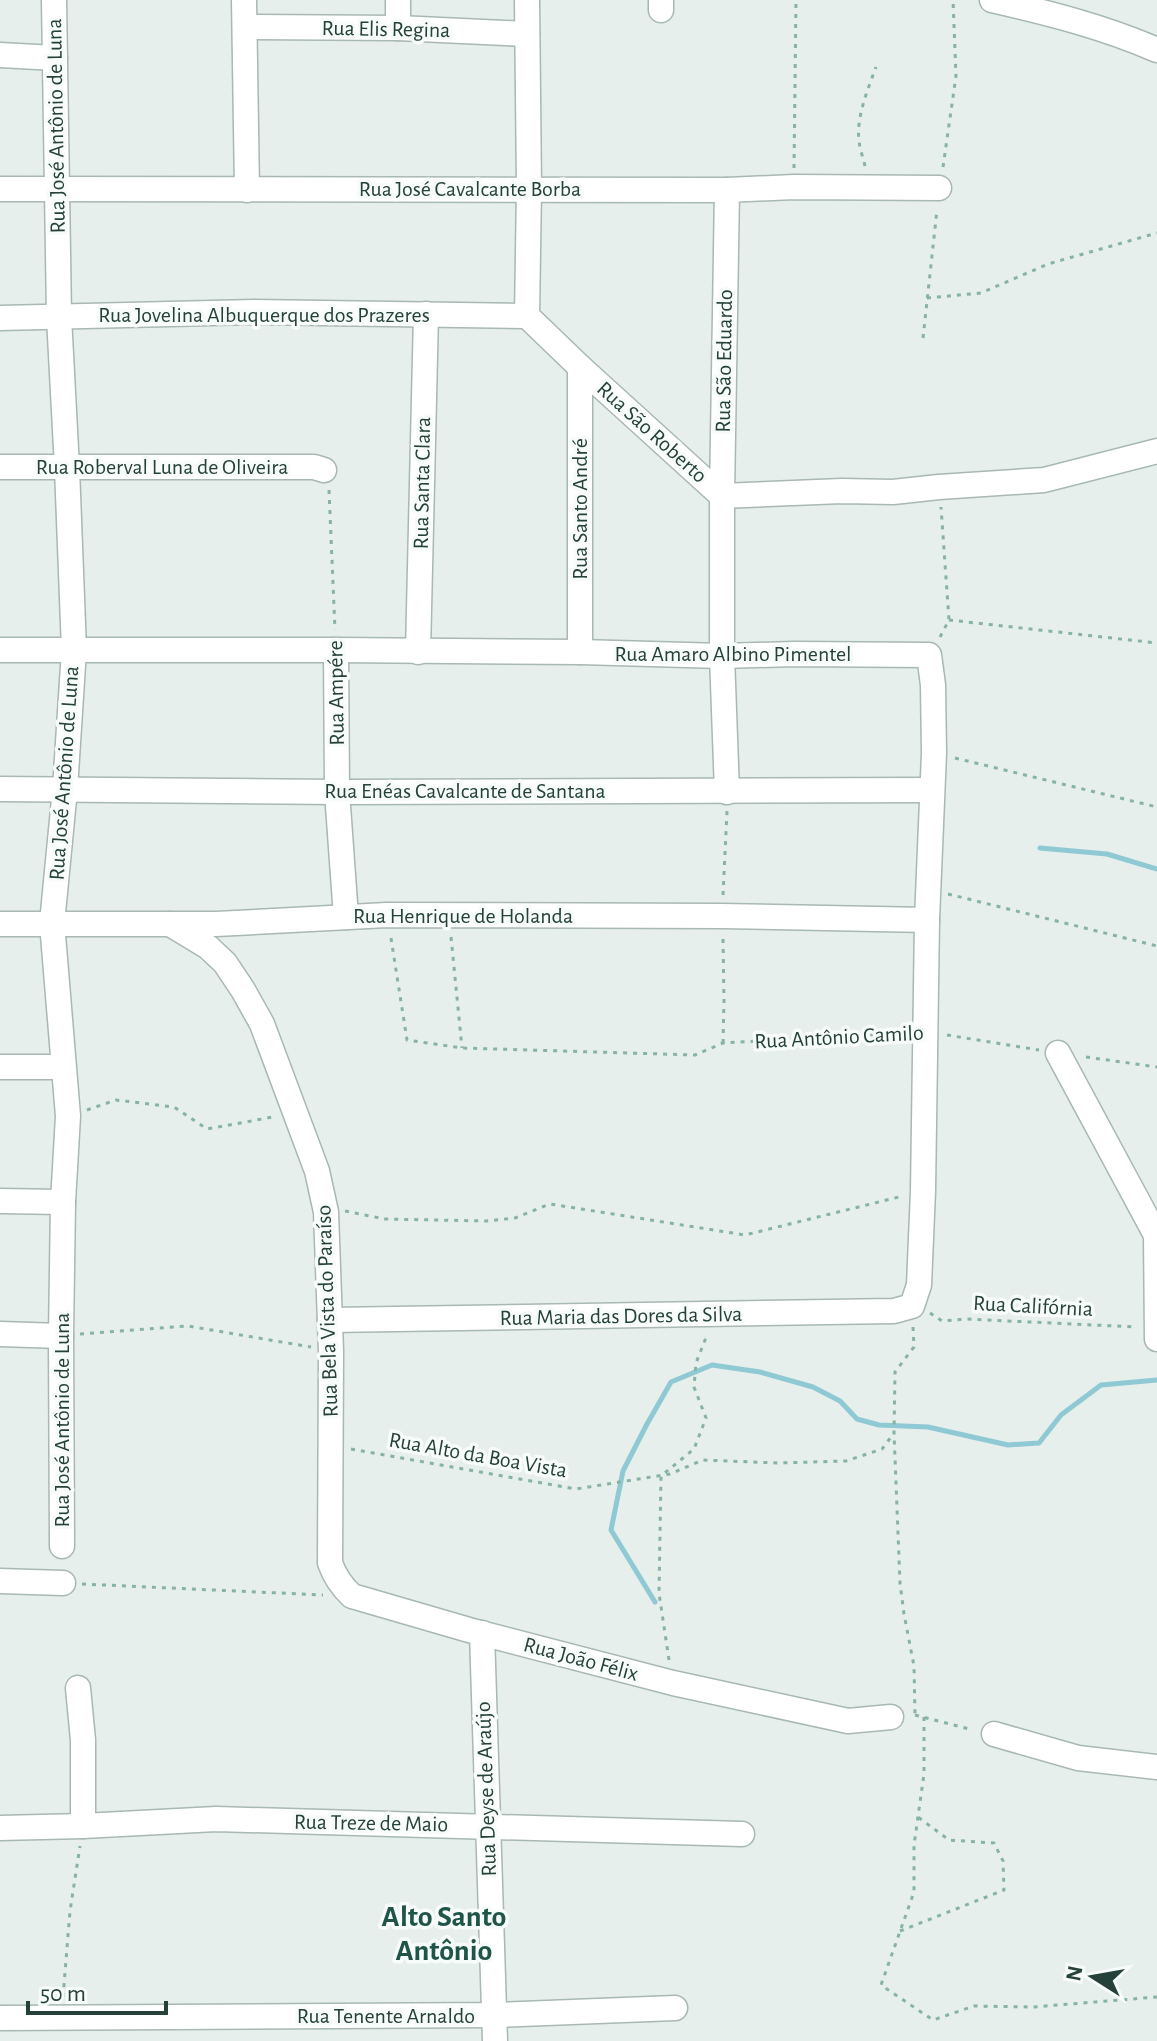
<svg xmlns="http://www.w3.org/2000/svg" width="1157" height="2041" font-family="'Alegreya Sans',sans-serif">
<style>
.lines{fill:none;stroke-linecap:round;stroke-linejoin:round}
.stream{stroke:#8ec9d4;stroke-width:5}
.minor-casing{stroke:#a8b8b2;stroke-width:27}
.path{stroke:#86b3a5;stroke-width:3;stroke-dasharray:4 6;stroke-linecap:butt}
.minor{stroke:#fff;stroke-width:24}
.labels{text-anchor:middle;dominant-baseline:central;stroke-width:7;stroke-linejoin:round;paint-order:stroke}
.street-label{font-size:22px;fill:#24423a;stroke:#f7fbf9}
.district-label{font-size:30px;font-weight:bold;fill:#1f5548;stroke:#f7fbf9}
</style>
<rect width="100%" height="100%" fill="#e6efeb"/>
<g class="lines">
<g class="stream">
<polyline points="1040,848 1107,854 1157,869"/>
<polyline points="655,1602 611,1530 623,1471 647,1424 671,1382 712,1365 760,1372 813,1387 840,1401 857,1419 879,1425 928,1427 1008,1445 1039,1443 1061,1415 1101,1385 1157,1380"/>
</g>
<g class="minor-casing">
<g id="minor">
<polyline points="54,0 59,317 67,468 74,650 65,789 52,923 68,1116 63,1202 61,1336 62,1546"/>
<polyline points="244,0 247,190"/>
<polyline points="398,0 398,28"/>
<polyline points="527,0 529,188 527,316 580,367 722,496 842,491 893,492 939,487 1044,480 1157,451"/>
<path d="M992,0C1049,13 1104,27 1157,50"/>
<polyline points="661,10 661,0"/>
<polyline points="245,27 398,28 527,34"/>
<polyline points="0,55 55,58"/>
<polyline points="0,189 727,190 794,187 939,188"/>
<polyline points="727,190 722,496 722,656 727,792"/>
<polyline points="0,318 254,312 527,316"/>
<polyline points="0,467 314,467 324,470"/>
<polyline points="0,650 336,650 580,652 722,656 794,654 929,655 933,685 934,753 927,920 923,1191 919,1285 912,1306 894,1311 330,1320"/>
<polyline points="336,650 337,792 346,917"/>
<polyline points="418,652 426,314"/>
<polyline points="580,652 580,367"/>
<polyline points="0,789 337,792 931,790"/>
<polyline points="0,924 216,924 387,915 722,916 927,920"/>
<path d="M170,924L208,947L225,963L243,990L262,1024L317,1171L326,1212L331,1351L330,1563C335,1577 341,1586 352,1596L469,1630L673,1683L848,1721L891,1717"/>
<polyline points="1058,1053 1156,1235 1157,1339"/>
<polyline points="0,1067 63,1067"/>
<polyline points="0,1201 63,1202"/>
<polyline points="0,1334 61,1336"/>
<polyline points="0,1581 63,1583"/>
<polyline points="482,1633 495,2041"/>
<polyline points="78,1688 83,1740 83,1826"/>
<polyline points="994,1734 1078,1758 1157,1767"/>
<polyline points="0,1828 83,1826 216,1819 742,1834"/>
<polyline points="0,2018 495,2015 675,2008"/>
</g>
</g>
<g class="path">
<path d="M865,166C863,158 860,149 859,141C856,117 868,89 876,67"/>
<polyline points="943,167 956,76 953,0"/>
<polyline points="794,168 796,0"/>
<polyline points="927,298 981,293 1048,264 1157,233"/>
<polyline points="923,338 937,210"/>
<polyline points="329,490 335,630"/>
<polyline points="949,620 1157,643"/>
<polyline points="940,637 949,620 941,507"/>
<polyline points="955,758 1157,807"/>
<polyline points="948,894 1157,946"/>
<polyline points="723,895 727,811"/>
<polyline points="451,937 462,1048"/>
<polyline points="391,938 407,1040 462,1048 695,1055 723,1043 904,1033"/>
<polyline points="723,939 724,1000 723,1043"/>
<polyline points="947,1035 1039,1050"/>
<polyline points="1086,1057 1157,1067"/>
<polyline points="87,1110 116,1100 174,1107 207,1129 273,1117"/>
<polyline points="345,1211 385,1219 486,1221 515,1218 550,1204 745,1235 903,1196"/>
<polyline points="930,1313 942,1321 966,1319 1136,1327"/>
<polyline points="913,1327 914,1347 895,1372 894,1433 900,1583 904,1614 914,1666 915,1715"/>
<polyline points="80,1334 188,1326 311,1347"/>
<polyline points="351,1449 576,1489 670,1474 703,1460 778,1463 846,1461 882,1449 894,1433"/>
<polyline points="82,1584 323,1595"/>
<polyline points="669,1660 659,1593 661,1476 694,1449 706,1418 694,1387 696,1363 707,1335"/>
<polyline points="915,1715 973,1730"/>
<polyline points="924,1717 924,1774 914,1845 914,1892 881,1985 933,2020 974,2006 1033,2007 1157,1997"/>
<polyline points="900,1931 1004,1890 1003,1861 994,1843 949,1840 918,1817"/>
<polyline points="63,1997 70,1911 80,1846"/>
</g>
<use href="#minor" class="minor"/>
</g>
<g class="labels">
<g class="street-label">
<text transform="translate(386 29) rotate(1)">Rua Elis Regina</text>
<text transform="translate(56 126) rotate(-91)">Rua José Antônio de Luna</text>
<text x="470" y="189">Rua José Cavalcante Borba</text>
<text x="264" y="315">Rua Jovelina Albuquerque dos Prazeres</text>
<text transform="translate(724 361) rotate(-89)">Rua São Eduardo</text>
<text transform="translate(652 432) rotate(42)">Rua São Roberto</text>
<text x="162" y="467">Rua Roberval Luna de Oliveira</text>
<text transform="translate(422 483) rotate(-89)">Rua Santa Clara</text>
<text transform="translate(580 509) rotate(-90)">Rua Santo André</text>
<text x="733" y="654">Rua Amaro Albino Pimentel</text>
<text transform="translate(336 693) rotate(-91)">Rua Ampére</text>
<text transform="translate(64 773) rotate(-86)">Rua José Antônio de Luna</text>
<text x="465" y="791">Rua Enéas Cavalcante de Santana</text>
<text x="463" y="916">Rua Henrique de Holanda</text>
<text transform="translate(839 1037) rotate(-3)">Rua Antônio Camilo</text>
<text transform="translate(1033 1306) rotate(3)">Rua Califórnia</text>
<text transform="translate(327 1311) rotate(-92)">Rua Bela Vista do Paraíso</text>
<text transform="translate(621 1316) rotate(-1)">Rua Maria das Dores da Silva</text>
<text transform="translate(62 1420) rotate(-90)">Rua José Antônio de Luna</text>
<text transform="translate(478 1455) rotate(10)">Rua Alto da Boa Vista</text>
<text transform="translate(581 1659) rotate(15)">Rua João Félix</text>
<text transform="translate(486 1789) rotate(-92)">Rua Deyse de Araújo</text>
<text transform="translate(371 1823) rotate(1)">Rua Treze de Maio</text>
<text x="386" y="2016">Rua Tenente Arnaldo</text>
</g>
<g class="district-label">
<text x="444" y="1917">Alto Santo<tspan x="444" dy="34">Antônio</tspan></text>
</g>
</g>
<g transform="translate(1093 1977) rotate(281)" stroke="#f7fbf9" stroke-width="6" paint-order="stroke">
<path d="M0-6L14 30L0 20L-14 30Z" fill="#24423a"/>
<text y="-12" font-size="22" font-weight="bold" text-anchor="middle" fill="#24423a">N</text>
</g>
<path d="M28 2001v12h138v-12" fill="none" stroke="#24423a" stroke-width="4"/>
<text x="40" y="2001" font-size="24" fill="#24423a" stroke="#f7fbf9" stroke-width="6" paint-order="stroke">50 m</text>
</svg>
